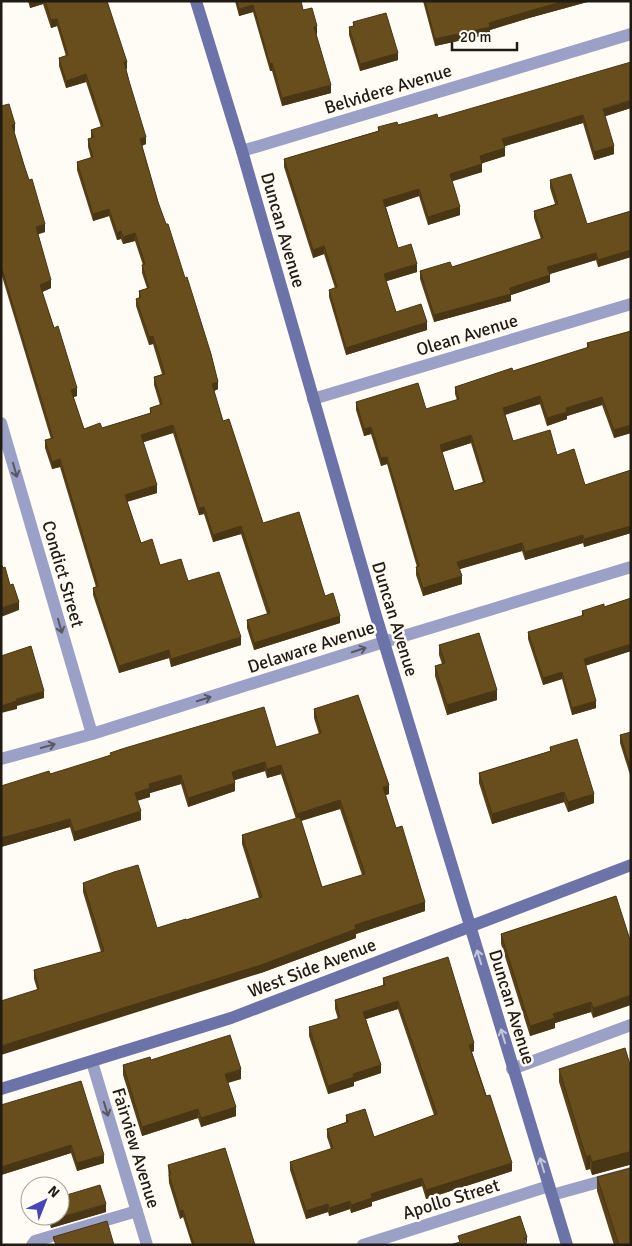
<svg xmlns="http://www.w3.org/2000/svg" width="632" height="1246" font-family="Signika,sans-serif">
<style>
.lines{fill:none;stroke-linecap:round;stroke-linejoin:round}
.lane{stroke:#9aa0c6;stroke-width:12}
.street{stroke:#9aa0c6;stroke-width:12}
.secondary{stroke:#6c73a9;stroke-width:12}
.wall{fill:#594219;fill-rule:evenodd}
.shaded-wall{fill:#493614}
.building{fill:#684d1d;stroke:#493614;fill-rule:evenodd}
.oneway{stroke:#585762}
.oneway2{stroke:#c4c5d7}
.labels{text-anchor:middle;dominant-baseline:central;stroke-width:5;stroke-linejoin:round;paint-order:stroke}
.street-label{font-size:18px;fill:#221b11;stroke:#fffbf5}
</style>
<rect width="100%" height="100%" fill="#fffbf5"/>
<g class="lines">
<g class="lane">
<polyline points="512,1069 631,1025"/>
<polyline points="552,1195 631,1173"/>
<polyline points="32,1245 35,1241 137,1211"/>
</g>
<g class="street">
<polyline points="242,151 631,34"/>
<polyline points="313,399 631,304"/>
<polyline points="1,423 92,734"/>
<polyline points="1,759 92,734 384,642 631,567"/>
<polyline points="92,1062 147,1245"/>
<polyline points="363,1245 549,1186"/>
</g>
<g class="secondary">
<polyline points="196,1 242,151 376,616 567,1245"/>
<polyline points="1,1089 231,1018 631,865"/>
</g>
</g>
<g class="wall">
<polygon points="28,1 107,1 127,69 126,69 146,144 142,146 158,202 218,389 214,391 223,421 263,523 325,596 340,623 254,650 247,628 247,620 267,614 241,534 213,542 204,514 199,515 173,433 143,442 157,493 127,502 141,543 160,565 188,581 241,645 171,667 169,658 119,673 93,595 93,588 96,587 60,467 52,469 45,448 45,440 51,439 1,273 1,106 15,131 14,132 24,165 45,232 38,234 51,288 42,292 77,396 73,397 84,429 102,428 150,413 150,408 160,405 154,385 154,377 162,374 153,344 149,345 136,306 136,299 139,298 139,291 147,288 142,273 142,265 143,265 135,241 123,244 121,239 117,240 109,216 93,221 77,170 77,162 91,158 88,147 88,139 91,138 91,130 101,127 86,82 66,88 59,66 59,58 66,56 57,26 51,28 43,4 30,8"/>
<polygon points="235,1 301,1 303,10 317,34 316,34 331,93 282,106 272,71 270,71 253,12 239,16"/>
<polygon points="423,1 591,1 529,18 490,30 490,34 435,46"/>
<polygon points="353,22 398,60 360,71 349,35 349,27 353,26"/>
<polygon points="631,108 605,116 614,154 594,160 583,123 504,146 505,156 482,163 482,172 452,181 460,215 428,225 419,196 386,207 398,248 417,272 386,281 396,312 427,330 346,355 329,297 329,290 335,288 324,254 313,258 284,167 284,159 378,131 378,127 398,125 438,118"/>
<polygon points="550,180 587,224 631,211 631,257 598,267 596,260 549,274 550,282 511,295 511,301 434,322 420,279 420,271 452,267 541,239 534,218 534,211 555,204 550,188"/>
<path d="M631,331V433L614,438L602,405L567,416V419L547,426L540,404L505,415L513,441L557,455L585,485L631,470V533L584,547L583,543L525,560L522,551L459,569L462,584L423,596L416,575V567H417L387,464L381,466L371,434L364,436L356,410V402L426,409L457,400L455,394V387L513,371L587,348V343ZM471,443L483,482L454,491L442,452Z"/>
<polygon points="631,598 631,651 585,666 596,708 572,715 562,679 543,685 528,639 528,632 582,616 582,611 604,607"/>
<polygon points="439,645 497,700 447,715 435,676 435,666 442,664 439,655"/>
<path d="M314,709L389,794L385,795L396,828L425,911L356,934V938L261,973L37,989L34,979V970L101,952L83,892V883L157,928L186,920L259,898L242,844V835L296,819L281,774L267,778L265,771L234,780L235,791L188,807L181,784L150,793V797L137,801L141,820L74,841L70,827L1,847V786L50,774L276,747L319,734L314,718ZM340,809L362,875L322,887L301,821Z"/>
<polygon points="631,732 631,778 620,743 620,735"/>
<polygon points="550,747 594,803 568,812 564,802 492,824 479,783 479,773 550,751"/>
<polygon points="616,896 593,1018 591,1012 555,1023 555,1028 530,1036 501,944 501,934"/>
<polygon points="383,978 474,1051 472,1052 512,1171 426,1199 422,1186 372,1202 372,1206 351,1213 350,1209 329,1216 328,1212 306,1219 290,1170 290,1162 331,1149 327,1137 327,1129 346,1122 346,1115 374,1137 434,1115 398,1009 366,1019 381,1073 354,1082 354,1086 328,1094 309,1036 309,1027 338,1019 335,1009 335,1000 383,985"/>
<polygon points="151,1060 241,1079 228,1083 236,1116 201,1127 198,1118 142,1136 123,1075 123,1065"/>
<polygon points="631,1068 631,1165 629,1165 592,1175 590,1169 586,1170 559,1082 559,1069"/>
<polygon points="1,1105 104,1163 77,1171 71,1153 1,1175"/>
<polygon points="168,1165 255,1245 192,1245 183,1217 180,1219 169,1183"/>
<polygon points="597,1177 631,1245 614,1245 597,1191"/>
<polygon points="106,1212 51,1228 47,1216 60,1216"/>
</g>
<g class="shaded-wall">
<polygon points="30,1 43,1 43,4 30,8"/>
<polygon points="565,1 591,1 529,18 490,30 490,34 435,46 435,39"/>
<polygon points="253,5 253,12 239,16 239,9"/>
<polygon points="57,19 57,26 51,28 51,20"/>
<polygon points="317,26 317,34 314,35 314,27"/>
<polygon points="398,53 398,60 360,71 360,64"/>
<polygon points="124,62 127,62 127,69 124,70"/>
<polygon points="272,63 272,71 270,71 270,64"/>
<polygon points="86,74 86,82 66,88 66,81"/>
<polygon points="331,85 331,93 282,106 282,98"/>
<polygon points="631,100 631,108 603,117 603,109"/>
<polygon points="583,115 583,123 502,147 502,139"/>
<polygon points="15,124 15,131 12,132 12,125"/>
<polygon points="146,137 146,144 140,146 140,139"/>
<polygon points="614,146 614,154 594,160 594,152"/>
<polygon points="505,148 505,156 480,164 480,156"/>
<polygon points="482,164 482,172 450,182 450,174"/>
<polygon points="419,189 419,196 383,208 383,200"/>
<polygon points="460,207 460,215 428,225 428,217"/>
<polygon points="109,209 109,216 93,221 93,214"/>
<polygon points="45,224 45,232 36,235 36,227"/>
<polygon points="121,231 121,239 117,240 117,233"/>
<polygon points="135,233 135,241 123,244 123,237"/>
<polygon points="324,246 324,254 313,258 313,250"/>
<polygon points="631,250 631,257 598,267 598,260"/>
<polygon points="596,253 596,260 547,275 547,267"/>
<polygon points="417,264 417,272 384,282 384,274"/>
<polygon points="550,275 550,282 511,295 511,301 434,322 434,315 510,288"/>
<polygon points="51,280 51,288 40,293 40,285"/>
<polygon points="427,322 427,330 346,355 346,348"/>
<polygon points="153,336 153,344 149,345 149,337"/>
<polygon points="218,382 218,389 212,392 212,384"/>
<polygon points="77,388 77,396 71,398 71,390"/>
<polygon points="540,396 540,404 503,415 503,408"/>
<polygon points="602,397 602,405 567,416 567,419 547,426 547,418 566,408"/>
<polygon points="173,425 173,433 141,443 141,435"/>
<polygon points="631,425 631,433 614,438 614,430"/>
<polygon points="371,427 371,434 364,436 364,429"/>
<polygon points="471,435 471,443 440,453 440,445"/>
<polygon points="387,457 387,464 381,466 381,458"/>
<polygon points="60,459 60,467 52,469 52,462"/>
<polygon points="157,485 157,493 125,502 125,495"/>
<polygon points="204,507 204,514 199,515 199,508"/>
<polygon points="241,526 241,534 213,542 213,535"/>
<polygon points="631,526 631,533 584,547 584,539"/>
<polygon points="583,535 583,543 525,560 525,552"/>
<polygon points="522,543 522,551 457,570 457,562"/>
<polygon points="462,576 462,584 423,596 423,588"/>
<polygon points="19,602 19,610 1,617 1,608"/>
<polygon points="340,616 340,623 254,650 254,643"/>
<polygon points="241,637 241,645 171,667 171,659"/>
<polygon points="631,644 631,651 584,666 584,659"/>
<polygon points="169,650 169,658 119,673 119,666"/>
<polygon points="562,672 562,679 543,685 543,678"/>
<polygon points="497,690 497,700 447,715 447,705"/>
<polygon points="44,691 44,698 17,706 17,709 1,713 1,706 16,699"/>
<polygon points="596,701 596,708 572,715 572,708"/>
<polygon points="265,762 265,771 232,781 232,772"/>
<polygon points="281,765 281,774 267,778 267,769"/>
<polygon points="181,775 181,784 150,793 150,797 135,801 135,793 149,784"/>
<polygon points="235,783 235,791 188,807 188,798"/>
<polygon points="389,785 389,794 383,796 383,787"/>
<polygon points="564,792 564,802 492,824 492,814"/>
<polygon points="594,794 594,803 568,812 568,802"/>
<polygon points="340,800 340,809 297,822 297,814"/>
<polygon points="141,811 141,820 74,841 74,832"/>
<polygon points="70,819 70,827 1,847 1,838"/>
<polygon points="425,902 425,911 356,934 356,938 261,973 1,1055 1,1046 355,925"/>
<polygon points="631,995 631,1005 593,1018 593,1008"/>
<polygon points="398,1001 398,1009 363,1020 363,1012"/>
<polygon points="591,1002 591,1012 555,1023 555,1028 530,1036 530,1026 553,1014"/>
<polygon points="474,1043 474,1051 469,1053 469,1045"/>
<polygon points="381,1065 381,1073 354,1082 354,1086 328,1094 328,1086 353,1074"/>
<polygon points="241,1069 241,1079 225,1083 225,1074"/>
<polygon points="236,1107 236,1116 201,1127 201,1118"/>
<polygon points="198,1109 198,1118 142,1136 142,1127"/>
<polygon points="71,1145 71,1153 1,1175 1,1167"/>
<polygon points="629,1152 629,1165 592,1175 592,1162"/>
<polygon points="104,1155 104,1163 77,1171 77,1163"/>
<polygon points="590,1155 590,1169 586,1170 586,1157"/>
<polygon points="512,1163 512,1171 426,1199 426,1190"/>
<polygon points="422,1178 422,1186 372,1202 372,1206 351,1213 351,1205 371,1194"/>
<polygon points="350,1201 350,1209 329,1216 329,1208"/>
<polygon points="106,1204 106,1212 51,1228 51,1220"/>
<polygon points="328,1204 328,1212 306,1219 306,1211"/>
<polygon points="183,1210 183,1217 180,1219 180,1211"/>
<polygon points="527,1237 527,1244 524,1238"/>
</g>
<g class="building">
<polygon points="45,1 107,1 127,62 124,62 129,81 146,137 140,139 158,202 166,224 168,224 185,278 187,277 211,354 218,382 212,384 223,421 229,419 263,523 299,512 325,596 333,593 340,616 254,643 247,620 270,613 241,526 213,535 204,507 199,508 173,425 141,435 157,485 125,495 141,543 152,539 160,565 181,559 188,581 219,572 241,637 171,659 169,650 119,666 93,588 98,586 60,459 52,462 45,440 53,438 1,266 1,106 9,104 15,124 12,125 24,165 29,180 32,179 45,224 36,227 51,280 40,285 54,328 58,326 77,388 71,390 84,429 100,423 102,428 151,413 150,408 162,404 154,377 165,374 153,336 149,337 136,299 141,297 139,291 149,288 142,265 145,264 135,233 123,237 121,231 117,233 109,209 93,214 77,162 93,157 88,139 94,137 91,130 103,126 86,74 66,81 59,58 68,55 57,19 51,20"/>
<polygon points="237,1 301,1 303,10 312,8 317,26 314,27 331,85 282,98 272,63 270,64 253,5 239,9"/>
<polygon points="425,1 565,1 529,11 489,23 490,27 435,39"/>
<polygon points="386,13 398,53 360,64 349,27 354,26 353,22"/>
<polygon points="631,62 631,100 603,109 614,146 594,152 583,115 502,139 505,148 480,156 482,164 450,174 460,207 428,217 419,189 383,200 398,248 411,244 417,264 384,274 396,312 421,304 427,322 346,348 329,290 337,287 324,246 313,250 284,159 379,131 378,127 397,122 398,125 437,114 438,118"/>
<polygon points="571,174 587,224 631,211 631,250 598,260 596,253 547,267 550,275 510,288 511,294 434,315 420,271 450,262 452,267 543,238 534,211 558,204 550,180"/>
<path d="M631,331V425L614,430L602,397L566,408L567,412L547,418L540,396L503,408L513,441L550,430L557,455L574,449L585,485L631,470V526L584,539L583,535L525,552L522,543L457,562L462,576L423,588L416,567L419,566L387,457L381,458L371,427L364,429L356,402L418,383L426,409L459,399L455,387L512,368L513,371L589,347L587,343ZM471,435L485,482L454,491L440,445Z"/>
<polygon points="1,563 3,568 5,567 10,585 13,584 19,602 1,608"/>
<polygon points="631,598 631,644 584,659 596,701 572,708 562,672 543,678 528,632 584,615 582,611 604,604 604,607"/>
<polygon points="479,633 497,690 447,705 435,666 445,663 439,645"/>
<polygon points="31,646 44,691 16,699 17,701 1,706 1,656"/>
<polygon points="358,695 389,785 383,787 396,828 402,826 425,902 355,925 356,929 261,965 1,1046 1,1001 39,989 34,970 104,951 83,883 114,872 138,865 157,928 186,919 186,920 262,897 242,835 300,817 322,887 365,874 340,800 297,814 281,765 267,769 265,762 232,772 235,783 188,798 181,775 149,784 150,788 135,793 141,811 74,832 70,819 1,838 1,786 49,771 50,774 76,766 111,755 110,753 125,748 264,707 276,747 321,733 314,709"/>
<polygon points="631,732 631,770 620,735"/>
<polygon points="577,739 594,794 568,802 564,792 492,814 479,773 551,751 550,747"/>
<polygon points="616,896 631,943 631,995 593,1008 591,1002 553,1014 555,1018 530,1026 501,934"/>
<polygon points="448,957 474,1043 469,1045 486,1096 490,1095 512,1163 426,1190 422,1178 371,1194 372,1198 351,1205 350,1201 329,1208 328,1204 306,1211 290,1162 333,1148 327,1129 348,1122 346,1115 365,1109 374,1137 437,1114 398,1001 363,1012 381,1065 353,1074 354,1077 328,1086 309,1027 340,1018 335,1000 385,985 383,978"/>
<polygon points="230,1035 241,1069 225,1074 236,1107 201,1118 198,1109 142,1127 123,1065 150,1057 151,1060"/>
<polygon points="625,1048 631,1068 631,1152 629,1152 592,1162 590,1155 586,1157 559,1069"/>
<polygon points="81,1081 104,1155 77,1163 71,1145 1,1167 1,1105"/>
<polygon points="225,1148 255,1245 194,1245 183,1210 180,1211 169,1175 171,1175 168,1165"/>
<polygon points="631,1168 631,1245 619,1245 597,1177"/>
<polygon points="100,1185 106,1204 51,1220 49,1216 60,1216 60,1197"/>
<polygon points="520,1216 527,1237 524,1238 526,1245 450,1245 460,1242 458,1236"/>
<polygon points="107,1221 114,1245 56,1245 53,1237"/>
</g>
<defs><path id="oneway-shaft" d="M-6 0H5M1.5-3L5.5 0L1.5 3" fill="none" stroke-width="1.6" stroke-linecap="round" stroke-linejoin="round" transform="scale(1.25)"/></defs>
<g class="oneway">
<use href="#oneway-shaft" transform="translate(15 470) rotate(74)"/>
<use href="#oneway-shaft" transform="translate(60 626) rotate(74)"/>
<use href="#oneway-shaft" transform="translate(359 650) rotate(-18)"/>
<use href="#oneway-shaft" transform="translate(204 699) rotate(-17)"/>
<use href="#oneway-shaft" transform="translate(48 746) rotate(-15)"/>
<use href="#oneway-shaft" transform="translate(106 1109) rotate(73)"/>
</g>
<g class="oneway2">
<use href="#oneway-shaft" transform="translate(479 957) rotate(-107)"/>
<use href="#oneway-shaft" transform="translate(503 1036) rotate(-107)"/>
<use href="#oneway-shaft" transform="translate(542 1165) rotate(-107)"/>
</g>
<g class="labels">
<g class="street-label">
<text transform="translate(388 89) rotate(-17)">Belvidere Avenue</text>
<text transform="translate(283 230) rotate(74)">Duncan Avenue</text>
<text transform="translate(467 335) rotate(-17)">Olean Avenue</text>
<text transform="translate(63 574) rotate(74)">Condict Street</text>
<text transform="translate(395 619) rotate(73)">Duncan Avenue</text>
<text transform="translate(311 647) rotate(-18)">Delaware Avenue</text>
<text transform="translate(312 968) rotate(-21)">West Side Avenue</text>
<text transform="translate(512 1007) rotate(73)">Duncan Avenue</text>
<text transform="translate(136 1148) rotate(73)">Fairview Avenue</text>
<text transform="translate(451 1199) rotate(-17)">Apollo Street</text>
</g>
</g>
<rect width="632" height="1246" fill="none" stroke="#221b11" stroke-width="5"/>
<g transform="translate(45 1201) rotate(43)"><circle r="24" fill="#fffbf5" stroke="#a7a19a"/>
<path d="M0-4L9 19L0 12L-9 19Z" fill="#4745bb"/>
<text y="-8" font-size="14" font-weight="bold" text-anchor="middle" fill="#221b11">N</text>
</g>
<path d="M452 42v8h65v-8" fill="none" stroke="#221b11" stroke-width="2.5"/>
<text x="460" y="42" font-size="15" fill="#221b11" stroke="#fffbf5" stroke-width="4" paint-order="stroke">20 m</text>
</svg>
